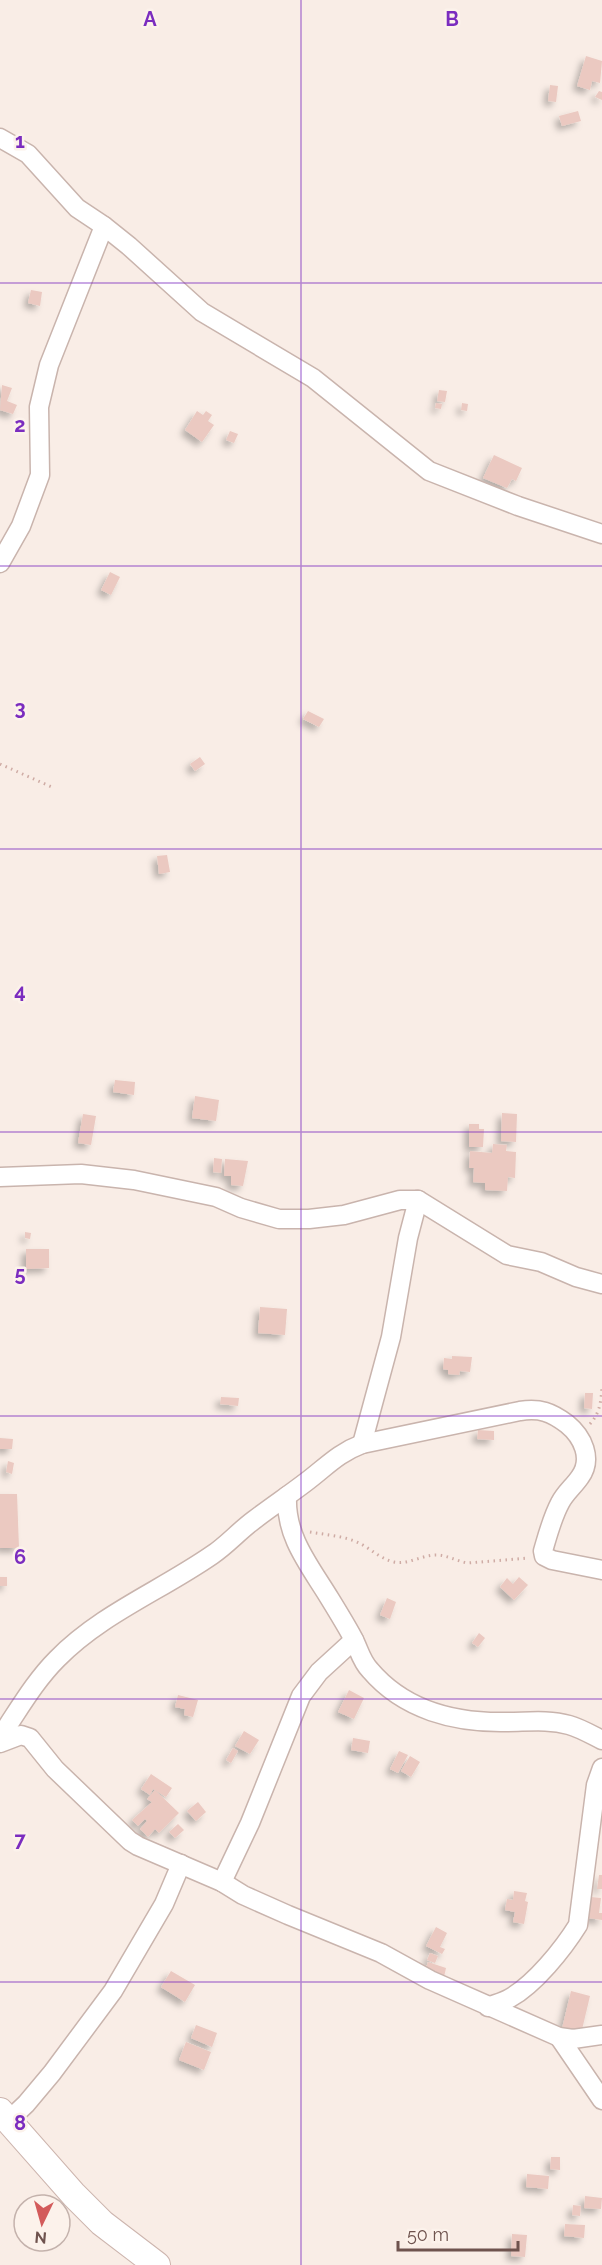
<svg xmlns="http://www.w3.org/2000/svg" width="602" height="2265" font-family="Raleway,sans-serif">
<style>
.building{fill:#ebc9c1;filter:url(#shadow)}
.lines{fill:none;stroke-linecap:round;stroke-linejoin:round}
.street-casing{stroke:#c9b4ad;stroke-width:21}
.secondary-casing{stroke:#cdb5ae;stroke-width:28}
.path{stroke:#cfaca5;stroke-width:3;stroke-dasharray:1.5 4.5;stroke-linecap:butt}
.street{stroke:#fff;stroke-width:18}
.secondary{stroke:#fff;stroke-width:26}
.grid{fill:none;stroke:#7b2cbf;stroke-width:1.5;stroke-opacity:0.55}
.grid-label{font-size:20px;text-anchor:middle;font-weight:bold;fill:#7b2cbf;stroke:#fcf2eb;stroke-width:5;stroke-linejoin:round;paint-order:stroke}
</style>
<defs>
<filter id="shadow"><feDropShadow dx="-4.5" dy="4.5" stdDeviation="3" flood-color="#0004"/></filter>
</defs>
<rect width="100%" height="100%" fill="#f9ede6"/>
<g class="building">
<polygon points="586,56 602,61 600,83 592,81 590,90 577,86"/>
<polygon points="550,85 558,86 556,102 548,101"/>
<polygon points="599,91 602,92 602,100 595,97"/>
<polygon points="578,111 581,121 562,126 559,116"/>
<polygon points="31,290 42,292 40,306 28,303"/>
<polygon points="2,385 12,388 7,401 17,405 13,414 0,410"/>
<polygon points="439,390 447,391 445,402 437,401"/>
<polygon points="436,403 442,404 441,409 435,408"/>
<polygon points="462,403 468,404 467,411 461,410"/>
<polygon points="197,411 203,415 206,411 212,415 208,421 214,425 202,442 185,430"/>
<polygon points="230,431 238,434 234,443 226,440"/>
<polygon points="494,455 522,468 516,481 512,479 507,488 483,478"/>
<polygon points="110,572 120,577 111,595 101,590"/>
<polygon points="308,711 324,719 319,727 303,719"/>
<polygon points="200,757 205,764 195,771 190,764"/>
<polygon points="167,855 170,872 159,874 157,856"/>
<polygon points="115,1080 135,1082 134,1095 113,1092"/>
<polygon points="195,1096 219,1100 216,1121 192,1118"/>
<polygon points="502,1113 517,1114 516,1142 501,1141"/>
<polygon points="83,1114 96,1116 91,1145 78,1143"/>
<polygon points="469,1124 479,1124 479,1129 484,1129 483,1147 469,1147"/>
<polygon points="493,1144 507,1145 506,1151 516,1152 515,1178 508,1177 507,1191 485,1190 485,1183 473,1182 474,1168 469,1168 470,1151 492,1153"/>
<polygon points="214,1158 222,1159 221,1173 213,1172"/>
<polygon points="225,1159 248,1161 243,1186 231,1185 231,1176 224,1176"/>
<polygon points="25,1232 31,1233 30,1239 25,1238"/>
<polygon points="26,1249 49,1249 49,1268 26,1269"/>
<polygon points="260,1307 287,1309 285,1335 258,1333"/>
<polygon points="452,1356 472,1357 470,1372 460,1371 459,1375 448,1374 448,1370 443,1369 444,1358 452,1359"/>
<polygon points="585,1393 593,1393 592,1409 584,1408"/>
<polygon points="221,1397 239,1398 238,1406 220,1404"/>
<polygon points="478,1430 494,1431 494,1440 477,1439"/>
<polygon points="0,1438 13,1439 12,1449 0,1449"/>
<polygon points="8,1461 14,1463 12,1474 6,1472"/>
<polygon points="0,1494 17,1494 19,1548 0,1548"/>
<rect x="0" y="1577" width="7" height="9"/>
<polygon points="519,1577 528,1585 514,1600 500,1587 507,1578 513,1584"/>
<polygon points="387,1598 396,1602 390,1619 380,1615"/>
<polygon points="479,1633 485,1638 478,1647 472,1643"/>
<polygon points="349,1690 364,1698 354,1719 338,1712"/>
<polygon points="178,1695 198,1700 193,1717 184,1715 185,1709 175,1707"/>
<polygon points="244,1731 259,1740 250,1754 235,1746"/>
<polygon points="353,1738 370,1741 368,1753 351,1750"/>
<polygon points="233,1748 238,1751 231,1763 226,1760"/>
<polygon points="399,1751 408,1755 398,1773 390,1769"/>
<polygon points="410,1756 420,1762 411,1777 401,1771"/>
<polygon points="151,1774 172,1788 166,1797 153,1789 150,1795 141,1789"/>
<polygon points="155,1790 179,1813 159,1833 155,1829 148,1837 140,1829 147,1821 145,1819 138,1826 132,1820 152,1802 147,1799"/>
<polygon points="198,1802 206,1812 196,1821 187,1811"/>
<polygon points="178,1824 184,1830 175,1838 169,1832"/>
<polygon points="599,1875 602,1875 602,1889 597,1889"/>
<polygon points="514,1891 527,1893 525,1901 528,1902 524,1924 513,1922 515,1912 505,1910 507,1899 513,1900"/>
<polygon points="591,1897 601,1898 599,1913 602,1913 602,1920 588,1918"/>
<polygon points="436,1927 447,1933 440,1947 445,1949 442,1954 426,1946"/>
<polygon points="430,1953 438,1956 435,1963 427,1960"/>
<polygon points="428,1962 446,1968 444,1977 425,1971"/>
<polygon points="171,1971 195,1985 185,2002 161,1987"/>
<polygon points="571,1991 590,1996 580,2038 561,2033"/>
<polygon points="196,2025 217,2033 212,2047 191,2038"/>
<polygon points="186,2042 211,2052 204,2070 179,2060"/>
<polygon points="551,2157 560,2157 560,2170 550,2169"/>
<polygon points="527,2174 549,2176 548,2189 526,2187"/>
<polygon points="585,2196 602,2198 601,2209 584,2208"/>
<polygon points="573,2205 581,2206 580,2216 572,2215"/>
<polygon points="565,2224 585,2225 584,2238 564,2236"/>
<polygon points="512,2234 527,2235 525,2257 511,2256"/>
</g>
<g class="lines">
<g class="street-casing">
<g id="street">
<polyline points="0,138 28,154 77,208 104,226 129,246 202,312 313,378 429,471 518,506 602,534"/>
<polyline points="0,563 21,526 40,475 39,407 49,365 104,226"/>
<polyline points="0,1177 81,1174 134,1180 216,1197 241,1208 279,1219 309,1219 344,1215 400,1200 418,1200 507,1255 541,1262 576,1277 602,1284"/>
<polyline points="362,1444 391,1337 408,1238 418,1200"/>
<path d="M287,1496C285,1537 310,1566 330,1599C338,1612 346,1625 353,1638C359,1649 361,1661 370,1670C404,1710 455,1723 506,1722C527,1722 548,1719 569,1725C580,1728 592,1735 602,1740"/>
<path d="M0,1737C18,1711 34,1682 57,1659C101,1614 160,1591 212,1555C227,1545 239,1531 254,1520C271,1507 289,1495 306,1482C326,1467 338,1453 362,1444L520,1411C540,1408 551,1412 567,1424C583,1437 593,1459 580,1477C574,1486 565,1493 560,1503C552,1518 548,1534 543,1551L544,1556L552,1560L602,1570"/>
<polyline points="0,1743 21,1735 30,1738 55,1769 130,1841 138,1846 222,1882 243,1895 288,1915 381,1953 430,1980 559,2037 573,2039 602,2035"/>
<polyline points="222,1882 250,1823 301,1696 319,1672 354,1640"/>
<path d="M488,2007C495,2004 503,2002 510,1998C535,1984 563,1949 578,1925L596,1785L602,1768"/>
<polyline points="559,2037 602,2100"/>
<polyline points="8,2121 26,2104 52,2073 113,1991 164,1904 181,1864"/>
</g>
</g>
<g class="secondary-casing">
<polyline id="secondary" points="0,2111 74,2195 102,2223 157,2265"/>
</g>
<g class="path">
<polyline points="0,764 54,788"/>
<path d="M590,1424C600,1413 601,1401 602,1387"/>
<path d="M310,1532C327,1535 346,1536 361,1544C372,1550 381,1559 394,1562C408,1565 422,1555 436,1555C447,1555 456,1561 468,1563L529,1558"/>
</g>
<use href="#street" class="street"/>
<use href="#secondary" class="secondary"/>
</g>
<path class="grid" d="M301,0V2265M0,283H602M0,566H602M0,849H602M0,1132H602M0,1416H602M0,1699H602M0,1982H602"/>
<g class="grid-label">
<text x="150" y="26">A</text>
<text x="452" y="26">B</text>
<text x="20" y="148">1</text>
<text x="20" y="432">2</text>
<text x="20" y="715">3</text>
<text x="20" y="998">4</text>
<text x="20" y="1281">5</text>
<text x="20" y="1564">6</text>
<text x="20" y="1847">7</text>
<text x="20" y="2130">8</text>
</g>
<g transform="translate(42 2223) rotate(185)"><circle r="28" fill="#fcf2eb" stroke="#c4b2ac" stroke-width="1.5"/>
<path d="M0-4.5L10 22L0 15L-10 22Z" fill="#d35b5b"/>
<text y="-9" font-size="16" font-weight="bold" text-anchor="middle" fill="#6f534e">N</text>
</g>
<path d="M398 2241v9h120v-9" fill="none" stroke="#6f534e" stroke-width="3"/>
<text x="407" y="2241" font-size="18" fill="#6f534e" stroke="#fcf2eb" stroke-width="4.5" paint-order="stroke">50 m</text>
</svg>
